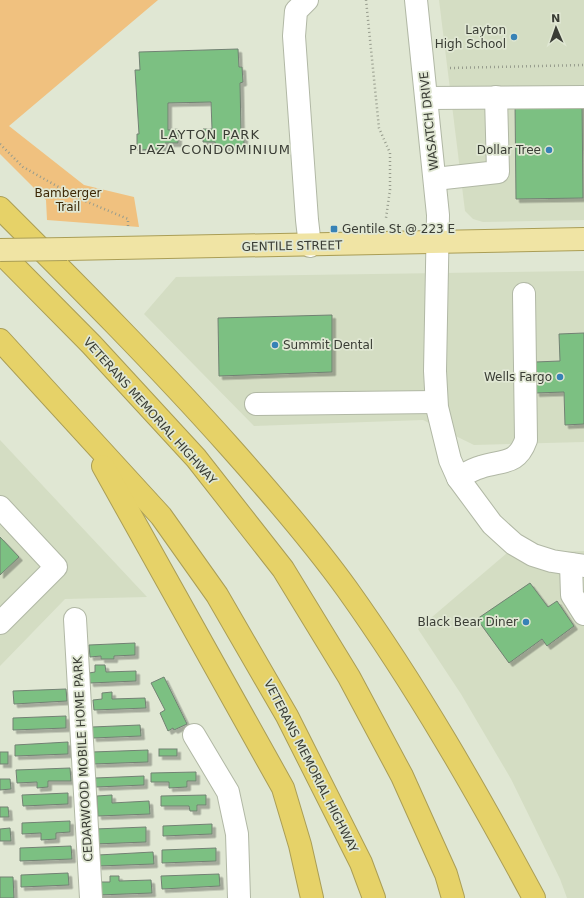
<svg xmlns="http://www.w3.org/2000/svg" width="584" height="898" font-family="'DejaVu Sans',sans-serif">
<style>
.built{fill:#d4ddc3}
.green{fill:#f0c17f}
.building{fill:#7cc082;stroke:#728173;filter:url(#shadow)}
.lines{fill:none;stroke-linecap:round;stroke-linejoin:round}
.minor-casing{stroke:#b1b8a5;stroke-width:24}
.major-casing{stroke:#aa9e56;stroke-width:24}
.highway-casing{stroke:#aa9e56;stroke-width:24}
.path{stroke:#979c8d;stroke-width:2.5;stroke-dasharray:1 3;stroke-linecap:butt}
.minor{stroke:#fff;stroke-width:22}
.major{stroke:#f0e4a4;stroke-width:22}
.highway{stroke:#e6d268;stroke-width:22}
.major-bridge-casing{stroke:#aa9e56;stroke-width:24;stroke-linecap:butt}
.major-bridge{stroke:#f0e4a4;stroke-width:22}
.poi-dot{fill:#3782b6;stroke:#e0e7d3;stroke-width:1.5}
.labels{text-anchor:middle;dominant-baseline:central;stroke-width:3.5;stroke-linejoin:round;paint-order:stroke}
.poi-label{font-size:12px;fill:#3a3d35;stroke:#e0e7d3;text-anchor:end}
.street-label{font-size:12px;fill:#3a3d35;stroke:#e0e7d3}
.park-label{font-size:12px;fill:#3d2806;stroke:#e0e7d3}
.neighbourhood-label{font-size:13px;letter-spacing:1px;fill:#3a3d35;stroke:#e0e7d3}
</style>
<defs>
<filter id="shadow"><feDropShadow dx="3.5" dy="3.5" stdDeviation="0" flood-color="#0004"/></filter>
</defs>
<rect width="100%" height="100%" fill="#e0e7d3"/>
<g class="built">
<polygon points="439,0 584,0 584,220 483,222 473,219 465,211"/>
<polygon points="584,271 584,442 474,445 423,420 254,426 144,314 176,277"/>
<polygon points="0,440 147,597 65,599 0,666"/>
<polygon points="584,551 584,898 567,898 560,879 511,779 461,694 418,629 507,553"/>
</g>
<polygon class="green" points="0,0 158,0 9,126 84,185 134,197 139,227 47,220 46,200 0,154"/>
<g class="building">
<polygon points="238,49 239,67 242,67 243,82 240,83 241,132 244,132 244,147 216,148 215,142 203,142 203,129 212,129 211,102 168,103 168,130 178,129 178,143 165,143 165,149 137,150 137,134 139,134 135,70 140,70 139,52"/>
<polygon points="582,101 583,198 516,199 515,102"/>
<polygon points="332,315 332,372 219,376 218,318"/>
<polygon points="584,333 584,424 565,425 564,392 536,393 535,362 560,361 559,334"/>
<polygon points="0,537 19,557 0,575"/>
<polygon points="530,583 548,607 557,601 574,626 547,646 542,639 509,663 477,619"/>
<polygon points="135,643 135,655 114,656 114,659 101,659 101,656 90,657 89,645"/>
<polygon points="95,665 105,665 106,672 136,671 136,681 90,683 89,673 95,672"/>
<polygon points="164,677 187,724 174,730 173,728 168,731 160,713 165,710 151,683"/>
<polygon points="66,689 67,701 14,704 13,691"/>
<polygon points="112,692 112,699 145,698 146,708 94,710 93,700 102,699 102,693"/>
<polygon points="66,716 66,728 13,730 13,718"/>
<polygon points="140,725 141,736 93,738 92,727"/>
<polygon points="68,742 68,754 15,756 15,745"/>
<rect x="159" y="749" width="18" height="7"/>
<polygon points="148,750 148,762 93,764 92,752"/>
<rect x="0" y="752" width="8" height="12"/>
<polygon points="70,768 71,781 48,781 48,787 37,788 37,782 17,783 16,770"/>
<polygon points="196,772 196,781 187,781 187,787 169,788 169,782 151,782 151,773"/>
<polygon points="144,776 144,785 96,787 95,778"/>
<polygon points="0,779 10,779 11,789 0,790"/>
<polygon points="68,793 68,804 23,806 22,795"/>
<polygon points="112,795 112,803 149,801 150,814 98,816 97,796"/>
<polygon points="206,795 206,805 197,805 197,811 190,811 189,806 161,806 161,796"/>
<polygon points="0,807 8,807 9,817 0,817"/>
<polygon points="70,821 70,832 56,833 56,839 41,840 41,833 22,834 22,823"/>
<polygon points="212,824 212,834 163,836 163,826"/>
<polygon points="146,827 146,842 95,844 95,829"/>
<polygon points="10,828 11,841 0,841 0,829"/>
<polygon points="71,846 72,859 20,861 20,848"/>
<polygon points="216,848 216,861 162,863 162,850"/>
<polygon points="153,852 154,864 98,866 98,855"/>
<polygon points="68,873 69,885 21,887 21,875"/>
<polygon points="219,874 220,886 162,889 161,876"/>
<polygon points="110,876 119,876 119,881 151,880 152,893 98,895 98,882 110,882"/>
<polygon points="0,877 13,877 14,898 0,898"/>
</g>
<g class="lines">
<g class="minor-casing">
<g id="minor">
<polyline points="307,0 296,11 294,36 307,220 310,246"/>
<polyline points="416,0 438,215 435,371 437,407 450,460 458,478 492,524 514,544 533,555 552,561 584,566"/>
<polyline points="427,98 584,97"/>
<polyline points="435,179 498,172 496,97"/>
<polyline points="256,404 436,402"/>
<path d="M458,478C465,474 473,469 481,467C503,460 517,465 526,440L524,294"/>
<polyline points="0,507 56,567 0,623"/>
<polyline points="571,564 572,595 584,614"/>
<polyline points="75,619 91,898"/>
<polyline points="194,735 228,792 237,834 239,898"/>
</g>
</g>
<g class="major-casing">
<polyline id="major" points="67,249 584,239"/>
</g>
<g class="highway-casing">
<g id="highway">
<path d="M0,208C78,286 156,364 229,446C270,492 311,539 347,589C417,687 477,792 534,898"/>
<polyline points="0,252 91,344 196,458 283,569 349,677 402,776 446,874 453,898"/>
<polyline points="0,340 161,516 217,595 287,716 361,863 374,898"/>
<polyline points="103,466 283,788 300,845 312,898"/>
</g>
</g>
<g class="path">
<polyline points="366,0 379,128 390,153 390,190 386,218"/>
<polyline points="450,68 584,65"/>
<polyline points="0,144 23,167 78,198 128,219 128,227"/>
</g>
<use href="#minor" class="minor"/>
<use href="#major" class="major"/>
<use href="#highway" class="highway"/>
<g class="major-bridge-casing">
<polyline id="major-bridge" points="0,250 67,249"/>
</g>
<use href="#major-bridge" class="major-bridge"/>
</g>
<g class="poi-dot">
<circle cx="514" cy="37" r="4"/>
<circle cx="549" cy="150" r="4"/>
<rect x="330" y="225" width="8" height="8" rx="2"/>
<circle cx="275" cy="345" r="4"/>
<circle cx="560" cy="377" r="4"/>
<circle cx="526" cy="622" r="4"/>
</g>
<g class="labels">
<g class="poi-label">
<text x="506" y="30">Layton<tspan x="506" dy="14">High School</tspan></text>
<text x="541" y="150">Dollar Tree</text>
<text x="342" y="229" text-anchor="start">Gentile St @ 223 E</text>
<text x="283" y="345" text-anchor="start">Summit Dental</text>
<text x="552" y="377">Wells Fargo</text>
<text x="518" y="622">Black Bear Diner</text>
</g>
<g class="street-label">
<text transform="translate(429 121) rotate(-96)">WASATCH DRIVE</text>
<text transform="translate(292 246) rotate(-1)">GENTILE STREET</text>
<text transform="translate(150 411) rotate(48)">VETERANS MEMORIAL HIGHWAY</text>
<text transform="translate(83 759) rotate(-93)">CEDARWOOD MOBILE HOME PARK</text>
<text transform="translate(311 766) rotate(63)">VETERANS MEMORIAL HIGHWAY</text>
</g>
<g class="park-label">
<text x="68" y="193">Bamberger<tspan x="68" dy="14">Trail</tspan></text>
</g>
<g class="neighbourhood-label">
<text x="210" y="134">LAYTON PARK<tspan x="210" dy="15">PLAZA CONDOMINIUM</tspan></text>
</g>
</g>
<g transform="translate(556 28) rotate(358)" stroke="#e0e7d3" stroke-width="3" paint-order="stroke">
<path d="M0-3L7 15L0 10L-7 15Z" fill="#3a3d35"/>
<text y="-6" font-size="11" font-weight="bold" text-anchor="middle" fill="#3a3d35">N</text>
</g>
</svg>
